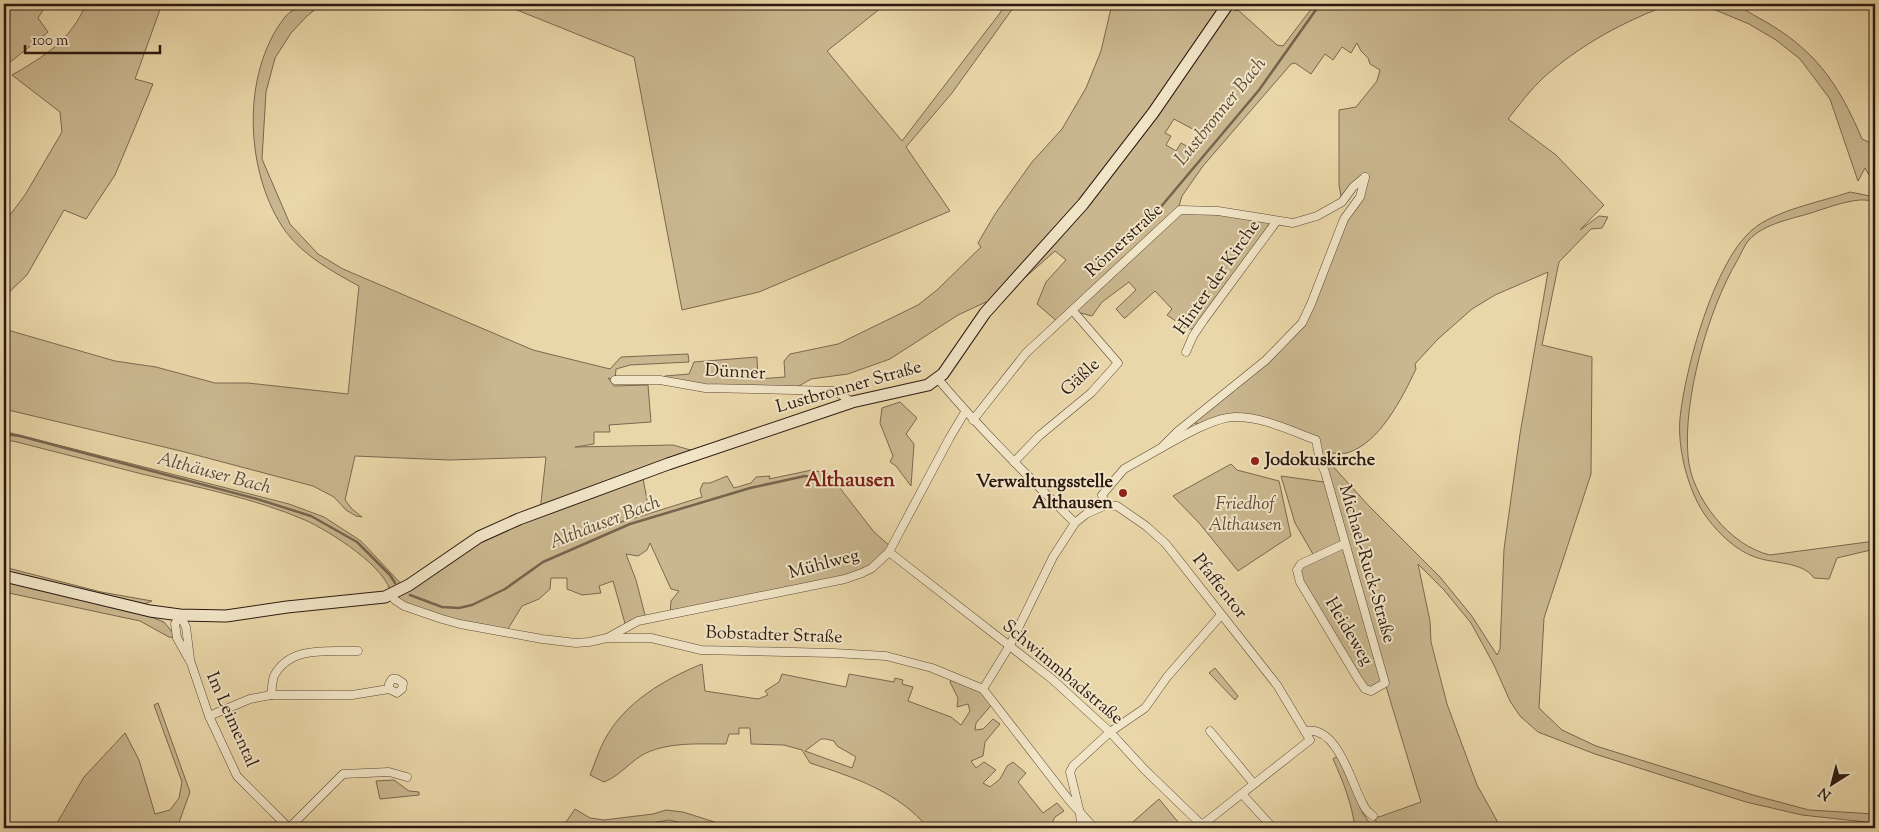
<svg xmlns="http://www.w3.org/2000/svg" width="1879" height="832" font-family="'Sorts Mill Goudy',serif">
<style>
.green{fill:#cab78f;stroke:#7a6850;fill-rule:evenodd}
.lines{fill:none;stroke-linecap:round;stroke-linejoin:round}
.stream{stroke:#77644d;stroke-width:2.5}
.street-casing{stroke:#5b4836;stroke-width:9}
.secondary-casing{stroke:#2b1810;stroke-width:13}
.street{stroke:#f1e5c7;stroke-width:8}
.secondary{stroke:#f1e5c7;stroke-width:11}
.poi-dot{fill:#8f2418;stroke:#f1e5c7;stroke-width:2}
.labels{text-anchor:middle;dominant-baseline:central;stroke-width:4;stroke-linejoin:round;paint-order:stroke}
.street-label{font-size:18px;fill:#2b1810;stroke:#f1e5c7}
.poi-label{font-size:18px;font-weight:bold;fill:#2b1810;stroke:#f1e5c7;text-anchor:start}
.park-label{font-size:18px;font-style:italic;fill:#5b4836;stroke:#f1e5c7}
.water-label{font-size:19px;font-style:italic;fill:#5d4a38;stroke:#f1e5c7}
.quarter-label{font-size:20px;font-weight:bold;fill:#7a1f14;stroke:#f1e5c7}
</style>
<rect width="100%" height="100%" fill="#ead7a9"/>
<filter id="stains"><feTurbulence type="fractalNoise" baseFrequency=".004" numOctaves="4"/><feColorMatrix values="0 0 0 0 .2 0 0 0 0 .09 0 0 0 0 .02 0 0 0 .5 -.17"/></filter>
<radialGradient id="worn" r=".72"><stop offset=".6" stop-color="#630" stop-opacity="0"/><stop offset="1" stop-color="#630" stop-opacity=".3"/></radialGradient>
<g class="green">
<polygon points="4,4 47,4 38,18 48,32 4,67"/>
<path d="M86,4H162L135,79L153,84L115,175L86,219L64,210L27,275L4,297V223L25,195L62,132L60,112L12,75C45,56 71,40 86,4Z"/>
<path d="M303,4H322L307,16L291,33L275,58L266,92L262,159L290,224L318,254L343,269L533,350L610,369L621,357L688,354L689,362L630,365L616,369L615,380L608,378L614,386L648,385L651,422L609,425L610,432H594V444L575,447L673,445L701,453L642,473L648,505L619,523L702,497L700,490L703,483H710L727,476L734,488L751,483L756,477L770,476L769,479L812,470L829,474L874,532L891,547L862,573L670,614L671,601L679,591L671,589L650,543L647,550L638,556L626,554L636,580L646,619L626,627L613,581L599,586L601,593L582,595L567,589V578H551L550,589L539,599L522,606L506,632L423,612L391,595C389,568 329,531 305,520C254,498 196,487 142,474C99,463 56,452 13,441H4V432L11,433L289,504L324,517L361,541L405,588L480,535L540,511L546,457L449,460L355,456L345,500L352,509L362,517L356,516L346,510L334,497L313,486L181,451L4,409V329L115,361L156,367L215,383H248L348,394L359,286C333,272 304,256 286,232C245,175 240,74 285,17C289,12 297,8 303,4Z"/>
<polygon points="502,4 886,4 827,51 902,141 1000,13 1005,4 1016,4 952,93 906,147 950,211 759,292 682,310 634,57"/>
<path d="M1112,4H1238L1235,11L1238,10L1277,45L1283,46L1315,4H1671C1624,21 1580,45 1543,78C1530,90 1519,105 1508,119L1556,155L1604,205L1580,230L1599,216L1608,217L1602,228L1591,229L1559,262L1542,345L1592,357L1591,474L1544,618L1539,708L1562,730L1596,746L1753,795L1809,810L1875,814V823L1802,815L1746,802L1595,754L1538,732L1520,716L1510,701L1494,665L1471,623L1444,590L1418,564L1430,621L1431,642L1447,704L1477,785L1501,828H1380L1373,816L1379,817L1421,802L1385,683L1365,689L1297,570L1344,543L1316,440L1268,421L1233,417L1205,425L1190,422L1266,360L1302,323L1344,219L1360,197L1364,178L1342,202L1339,185V110L1356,107L1377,81L1380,70L1370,64L1368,58L1361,51L1357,43L1351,53L1342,47L1333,60L1325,54L1311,74L1295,63L1291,64L1203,166L1182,196L1177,212L1180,210L1276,222L1198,329H1187L1167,315L1172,309L1155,291L1125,318H1124L1116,309L1136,290L1129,282L1102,302L1092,316L1073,311L1059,323L1037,304L1046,282L1066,260L1055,251L985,313L986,302L958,315L890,359L848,374L811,379L792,390L705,388L660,380L665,376L689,374L694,362L757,357L758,379L785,377L784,361L790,354L838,344L918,305L937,290L981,247L978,243L995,214L1032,162L1062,129L1086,88L1101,51ZM1174,119L1202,134L1192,149L1181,143L1176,151L1166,145L1171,136L1165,133ZM1548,272L1520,434L1504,549L1500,649L1497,655L1471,615L1440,577L1369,506L1329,462L1331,453C1336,453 1342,454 1347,453C1380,443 1402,398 1416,369L1415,364L1438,339L1472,309L1495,295Z"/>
<path d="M1701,4C1710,4 1723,2 1732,4C1741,6 1751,14 1759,18C1814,48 1838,82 1862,139L1875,145V185L1865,168L1858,181L1830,99L1800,59L1776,40L1749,24Z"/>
<path d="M1850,192L1875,197V203C1872,202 1868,200 1865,200C1852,199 1829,207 1817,211C1794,219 1765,222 1748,241C1744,246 1741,254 1737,261C1708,310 1683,399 1688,456C1691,497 1730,546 1770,555L1875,541V549L1837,558L1829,579L1814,578C1802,561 1773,564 1755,557C1737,551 1719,534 1708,519C1689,495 1677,449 1680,418C1685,369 1714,262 1752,230C1775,210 1821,202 1850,192Z"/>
<polygon points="900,402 917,418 906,434 914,444 911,486 896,466 890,462 893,456 880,423 882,408"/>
<polygon points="1231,464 1237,470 1279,481 1291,536 1238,571 1200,524 1173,496"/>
<polygon points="1281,476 1324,482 1342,542 1314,556 1295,523"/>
<polygon points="4,567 101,592 152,601 144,604 111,602 164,622 177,638 169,637 140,621 4,592"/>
<path d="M702,664L705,691L758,699L768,695L765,691L779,682L782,674L846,687L849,674L894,682L895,678L903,680L902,684L913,687L908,701L951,717L961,725L970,711L968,704L957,707L958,698L950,682L952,676L983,689L993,703L976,723L975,730L983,729L993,719L1000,724L985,742L983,756L971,761L976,768L984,762L996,770L983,783L990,787L1000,779L1007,766L1013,762L1026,773L1018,782L1043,813L1057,803L1064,811L1055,817L1052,823L1055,828H928C899,792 853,777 810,763L802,750L784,745L751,744L750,728H739V734H729L726,744C700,744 670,742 646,753C630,761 620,776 604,782L590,775C595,763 599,750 605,739C625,702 665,679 702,664ZM821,739H826L834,741L837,746L856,757L852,768L805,751Z"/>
<polygon points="1215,668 1238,696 1235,700 1209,673"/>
<polygon points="158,703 190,792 177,828 54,828 84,777 125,733 139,760 155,814 170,810 179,798 182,782 154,705"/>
<path d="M1341,754L1363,806L1362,812L1373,828H1355C1352,804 1343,781 1333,759Z"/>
<polygon points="394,780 409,791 419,792 419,795 380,799 376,781"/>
<polygon points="1159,799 1183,828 1126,828"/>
<polygon points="575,809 590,818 604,820 653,814 666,810 683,812 721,824 730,828 704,828 669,820 618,828 562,828"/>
</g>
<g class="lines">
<g class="stream">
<polyline points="1138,234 1259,90 1320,4"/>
<polyline points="4,434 20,436 257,499 311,516 357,542 390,575 395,583"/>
<polyline points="410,595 442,607 459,608 472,605 505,589 543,562 630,524 750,488 805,476 812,477 818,483"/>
</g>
<g class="street-casing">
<g id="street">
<polyline points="1186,352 1193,336 1203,321 1276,222"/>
<path d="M938,379C981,430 1028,476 1075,523"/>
<polyline points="615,380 660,380 705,388 835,391 852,402"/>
<polyline points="973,420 1026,353 1180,210 1218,211 1293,223 1317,216 1342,202 1353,187 1365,177"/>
<path d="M1161,448C1179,438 1214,417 1235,417C1263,417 1289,430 1316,440L1320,461L1325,472L1385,683L1371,691L1365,689L1358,679L1300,582L1297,570L1301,564L1344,544"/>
<polyline points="1014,462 1039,436 1091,393 1118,363 1073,311"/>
<polyline points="1106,505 1102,495 1124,469 1161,448 1178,431 1266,360 1302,323 1311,304 1344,219 1360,197 1365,177"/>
<polyline points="889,552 1052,679 1110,732 1145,770 1205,828"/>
<polyline points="391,595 395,600 404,606 442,619 460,624 542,639 576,643 589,642 607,638 651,638 701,650 834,653 886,656 932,668 983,689 1069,800 1094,828"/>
<polyline points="180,615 175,624 177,638 191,663 209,716 237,776 289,828"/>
<polyline points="180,615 186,627 190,659"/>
<polyline points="609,637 638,621 845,579 862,573 872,568 889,552 949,439 965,412"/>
<polyline points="983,689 1010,645 1053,557 1075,523 1086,514 1106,505 1117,506 1146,526 1166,544 1277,685 1310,740 1202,825"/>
<path d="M271,695C272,689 272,682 274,676C290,645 328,652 358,651"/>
<polyline points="209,716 250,699 271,695 352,695 389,689 397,693 402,689 403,683 397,679 392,679 389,684 389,689"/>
<polyline points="1210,731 1254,784"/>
<path d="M1305,731C1338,725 1351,783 1363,804C1365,809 1369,813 1373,816"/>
<polyline points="1242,794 1273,828"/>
<polyline points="289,828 343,774 389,772 407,777"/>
<polyline points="1081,828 1080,813 1070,772 1073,766 1110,732 1145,708 1167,677 1221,615"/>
</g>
</g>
<g class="secondary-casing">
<polyline id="secondary" points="4,576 150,611 180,615 226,616 287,607 385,597 409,585 479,537 519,519 668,464 852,402 928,385 943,374 985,313 1083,204 1153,113 1228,4"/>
</g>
<use href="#street" class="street"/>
<use href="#secondary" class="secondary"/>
</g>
<g class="poi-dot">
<circle cx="1255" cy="461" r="5"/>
<circle cx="1123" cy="493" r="5"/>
</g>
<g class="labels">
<g class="street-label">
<text transform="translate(1125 241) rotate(-43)">Römerstraße</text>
<text transform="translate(1218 278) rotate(-55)">Hinter der Kirche</text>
<text transform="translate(735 373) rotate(3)">Dünner</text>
<text transform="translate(1081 378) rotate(-43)">Gäßle</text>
<text transform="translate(849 388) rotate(-16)">Lustbronner Straße</text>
<text transform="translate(1366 564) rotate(74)">Michael-Ruck-Straße</text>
<text transform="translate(824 565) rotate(-15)">Mühlweg</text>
<text transform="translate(1219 587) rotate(52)">Pfaffentor</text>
<text transform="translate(1348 632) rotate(59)">Heideweg</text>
<text transform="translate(774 636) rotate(2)">Bobstadter Straße</text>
<text transform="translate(1062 673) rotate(40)">Schwimmbadstraße</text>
<text transform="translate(231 720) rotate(66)">Im Leimental</text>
</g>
<g class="poi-label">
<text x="1265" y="461">Jodokuskirche</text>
<text x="1113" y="483" text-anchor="end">Verwaltungsstelle<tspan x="1113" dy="21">Althausen</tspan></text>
</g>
<g class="park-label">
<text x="1245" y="505">Friedhof<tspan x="1245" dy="21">Althausen</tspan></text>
</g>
<g class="water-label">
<text transform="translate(1221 112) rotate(-51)">Lustbronner Bach</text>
<text transform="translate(214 474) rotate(15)">Althäuser Bach</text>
<text transform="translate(605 523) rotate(-21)">Althäuser Bach</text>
</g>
<g class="quarter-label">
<text x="850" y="481">Althausen</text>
</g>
</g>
<rect width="1879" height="832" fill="none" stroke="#ead7a9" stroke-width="20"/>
<rect x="5" y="5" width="1869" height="822" fill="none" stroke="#2b1810" stroke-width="2.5"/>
<rect x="10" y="10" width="1859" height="812" fill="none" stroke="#2b1810"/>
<g transform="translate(1832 784) rotate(216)" stroke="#f1e5c7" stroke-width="4" paint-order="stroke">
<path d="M0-4L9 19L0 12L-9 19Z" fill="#2b1810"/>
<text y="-8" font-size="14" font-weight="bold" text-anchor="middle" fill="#2b1810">N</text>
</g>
<path d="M25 45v8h135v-8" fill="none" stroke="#2b1810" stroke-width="2.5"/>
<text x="32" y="45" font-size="15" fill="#2b1810" stroke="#f1e5c7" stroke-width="4" paint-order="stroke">100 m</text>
<rect width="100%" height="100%" filter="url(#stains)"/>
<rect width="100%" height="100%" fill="url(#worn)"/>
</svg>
